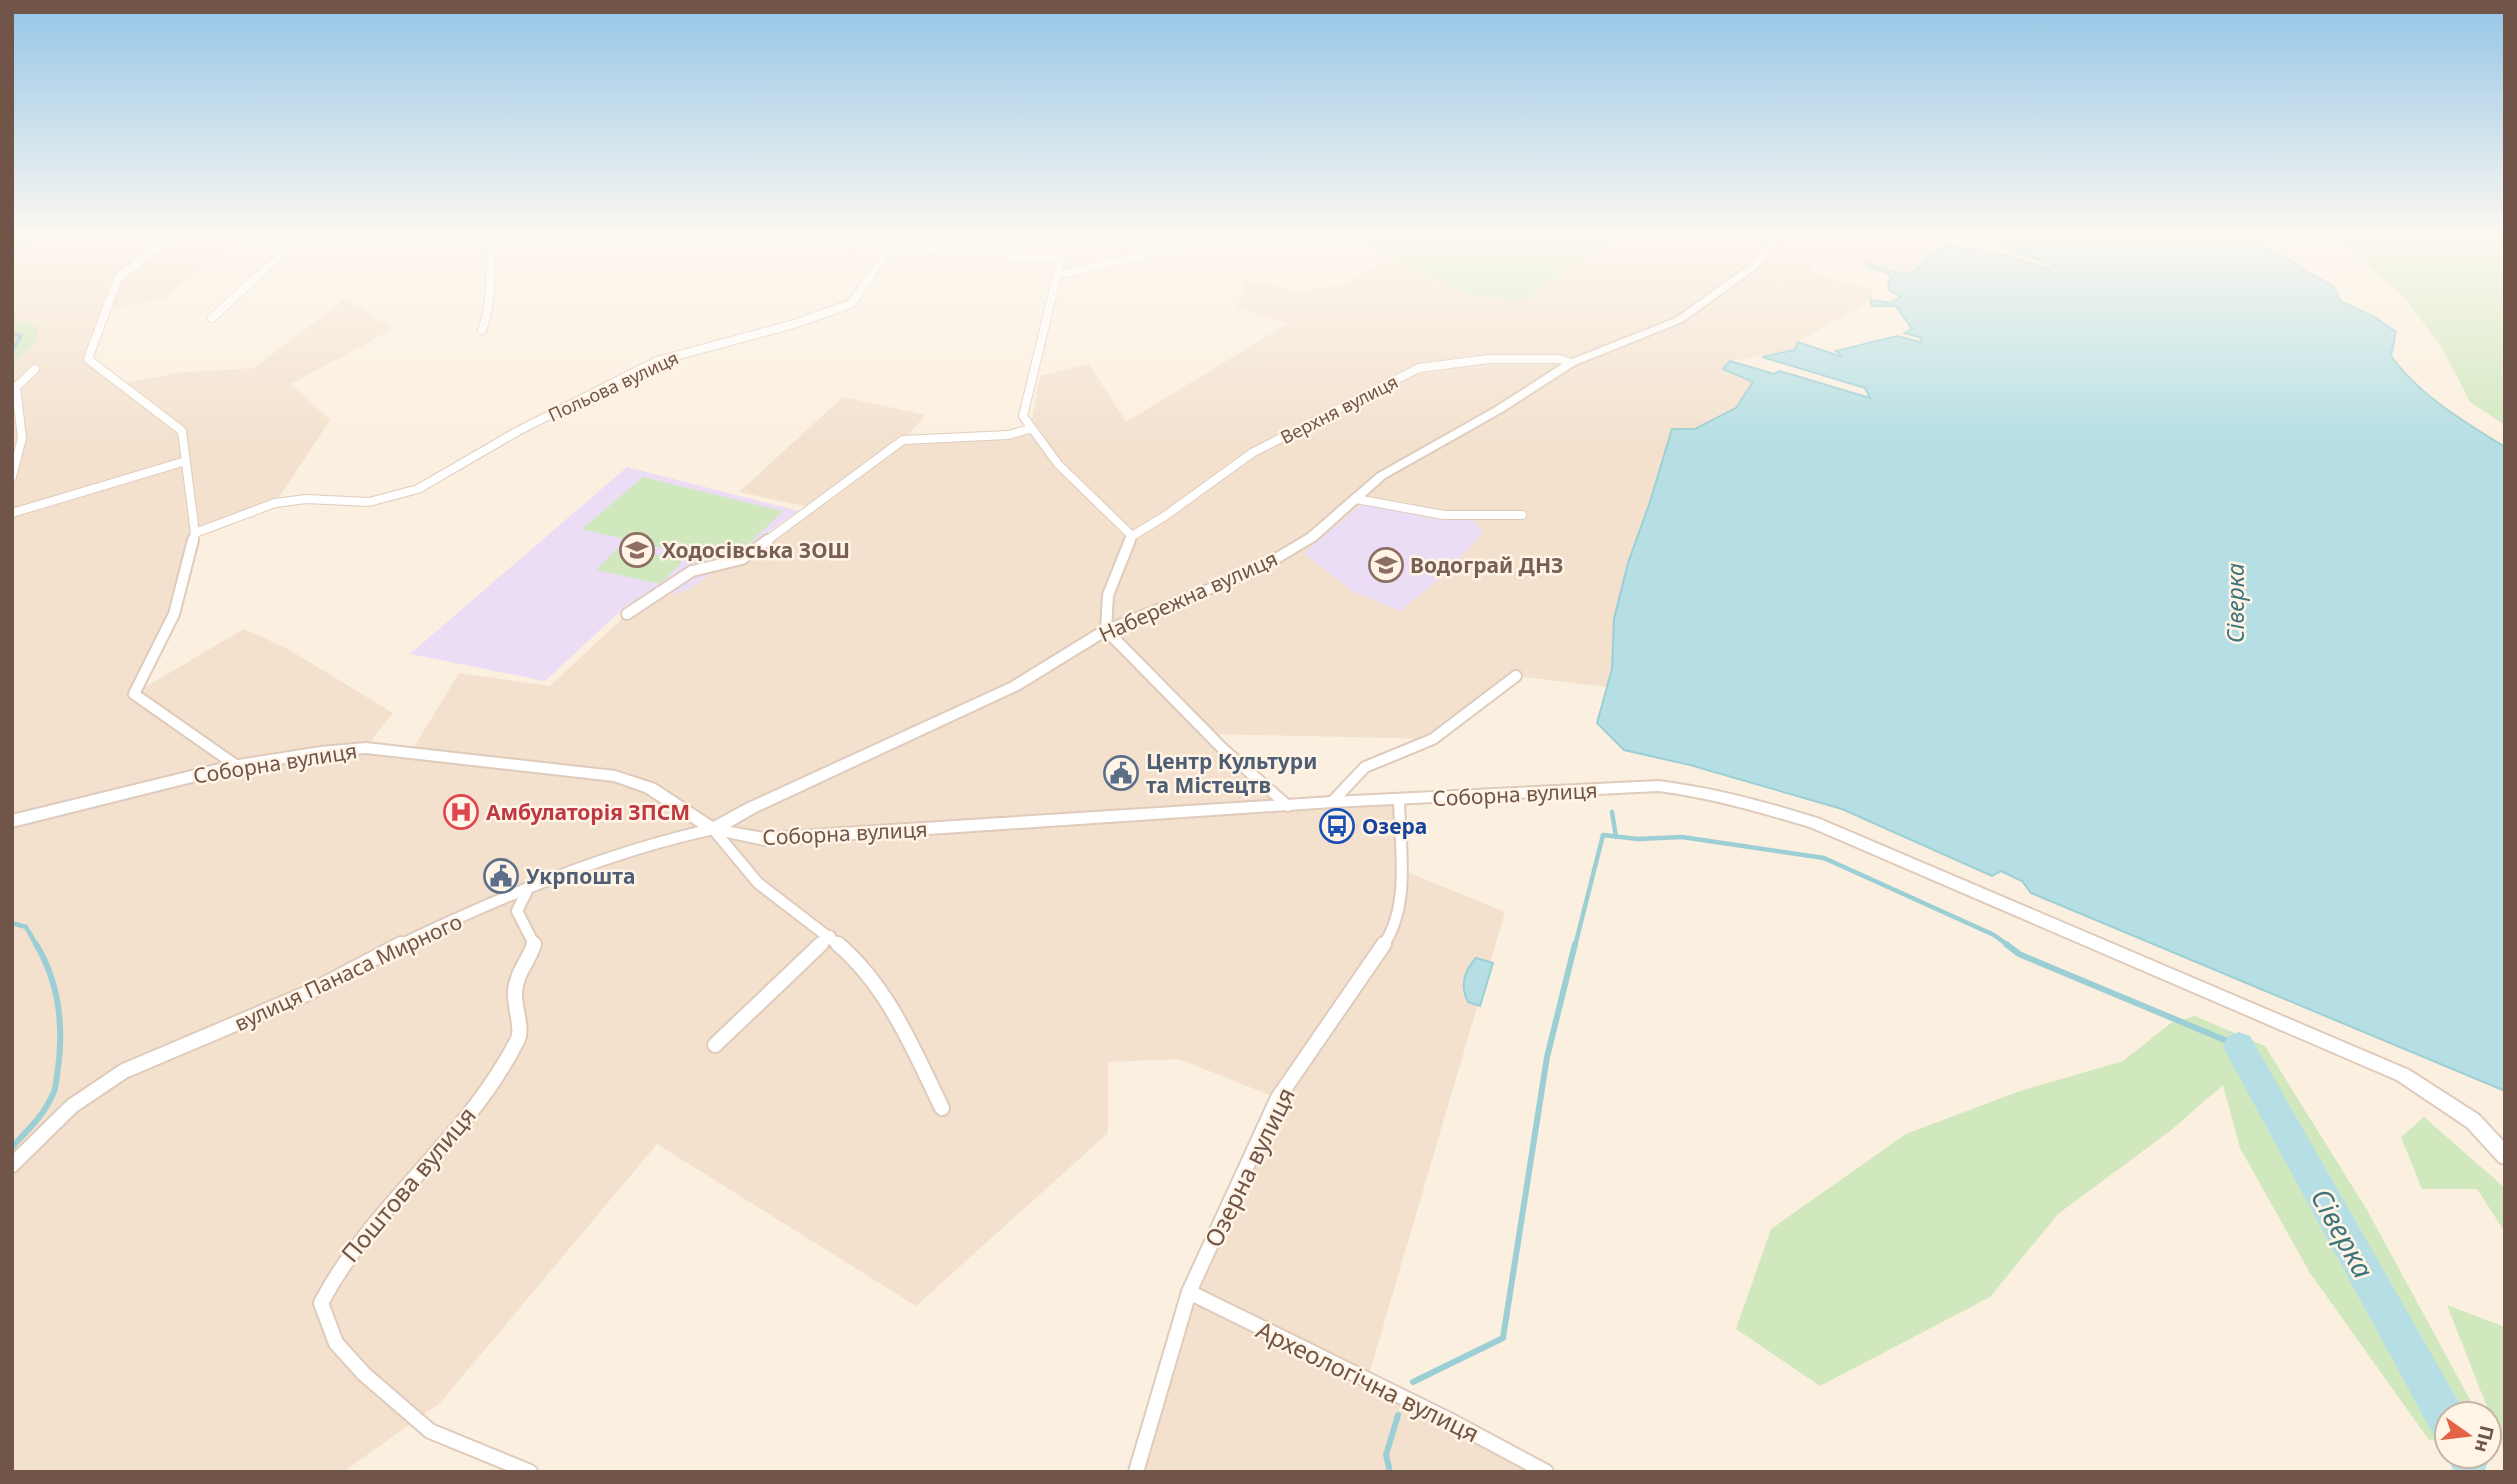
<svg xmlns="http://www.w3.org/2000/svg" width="2517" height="1484" font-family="'Noto Sans',sans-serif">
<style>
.residential{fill:#f3e1ce}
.education{fill:#ecddf7}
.green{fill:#d1e8bf}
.water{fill:#b5dfe4;stroke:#9ccfd5;stroke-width:2}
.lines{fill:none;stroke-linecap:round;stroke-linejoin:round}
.stream-far2{stroke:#9ccfd5;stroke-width:3.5}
.stream-far1{stroke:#9ccfd5;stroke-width:4.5}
.stream{stroke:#9ccfd5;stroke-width:6}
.river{fill:#b5dfe4;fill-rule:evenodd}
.minor-far2-casing{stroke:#dfcbbc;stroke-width:10}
.minor-far1-casing{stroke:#dfcbbc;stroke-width:14}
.minor-casing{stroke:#dfcbbc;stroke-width:18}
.tertiary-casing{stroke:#dfcbbc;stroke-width:4}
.minor-far2{stroke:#fff;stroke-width:8}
.minor-far1{stroke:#fff;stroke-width:10}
.minor{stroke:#fff;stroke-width:14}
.tertiary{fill:#fff;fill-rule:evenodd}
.labels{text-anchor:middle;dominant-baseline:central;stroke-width:5;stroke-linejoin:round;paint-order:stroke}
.far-street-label{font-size:18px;fill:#715548;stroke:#fff4e5}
.education-label{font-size:21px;font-weight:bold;fill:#785e54;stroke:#fff4e5;text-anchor:start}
.street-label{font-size:21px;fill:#715548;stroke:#fff4e5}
.service-label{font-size:21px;font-weight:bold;fill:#4e5e75;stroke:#fff4e5;text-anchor:start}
.health-label{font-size:21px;font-weight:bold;fill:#be3a42;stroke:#fff4e5;text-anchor:start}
.transit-label{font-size:21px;font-weight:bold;fill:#164399;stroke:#fff4e5;text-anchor:start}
.water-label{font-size:23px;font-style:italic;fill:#3f767d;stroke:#fff4e5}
.near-street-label{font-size:24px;fill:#715548;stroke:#fff4e5}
.near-water-label{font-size:28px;font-style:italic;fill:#3f767d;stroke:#fff4e5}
</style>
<rect width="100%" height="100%" fill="#fbefdf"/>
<polygon class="residential" points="12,237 239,237 164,298 104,310 88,358 119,384 183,372 254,368 346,298 393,329 291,384 330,420 275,503 196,533 174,614 135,693 244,629 286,648 393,713 366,747 411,752 459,673 550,686 627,614 692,571 742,559 809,507 739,492 843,397 926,415 904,439 1008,435 1030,429 1040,376 1089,364 1126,422 1287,324 1237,308 1245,280 1298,291 1344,285 1390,256 1469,295 1524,300 1614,237 1945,237 1947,246 1927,257 1916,271 1906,275 1822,252 1808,272 1874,290 1871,300 1798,342 1795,350 1730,361 1734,376 1753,382 1736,407 1695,429 1650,502 1628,563 1614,619 1612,669 1606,687 1516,676 1433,739 1210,734 1288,806 1399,800 1402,870 1505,912 1367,1381 1546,1472 1136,1472 1189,1292 1277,1098 1179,1059 1108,1062 1108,1133 916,1306 657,1144 440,1403 343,1472 12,1472"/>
<g class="education">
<polygon points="627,467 798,511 688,590 628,604 545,681 410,654"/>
<polygon points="1363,503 1433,519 1471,517 1483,533 1442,577 1400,611 1352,591 1304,553"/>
</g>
<g class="green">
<polygon points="1352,237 1614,237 1524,300 1469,295"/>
<polygon points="2337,237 2505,237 2505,425 2470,402 2442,348 2405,298"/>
<polygon points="12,295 16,321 37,326 37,340 12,365"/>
<polygon points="643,477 783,511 728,564 582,529"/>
<polygon points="620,546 683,561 660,584 596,570"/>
<polygon points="2195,1016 2265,1046 2367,1210 2478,1414 2447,1414 2447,1439 2429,1440 2310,1273 2240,1148 2223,1085 2170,1131 2058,1214 1990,1297 1820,1386 1736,1329 1771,1229 1906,1134 2017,1092 2123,1061 2171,1023"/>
<polygon points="2424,1117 2505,1188 2505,1232 2477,1189 2422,1189 2401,1137"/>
<polygon points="2447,1305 2505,1327 2505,1453"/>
</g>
<g class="water">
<path d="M1987,237H2108L2126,242L2131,240L2129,237H2260L2265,246L2334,287L2340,301L2373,316L2396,332L2391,356C2420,396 2463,421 2505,447V1091L2031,893L2022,881L2001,871L1992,876L1842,809L1690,765L1624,750L1597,723L1612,669L1614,619L1628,563L1650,502L1672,429H1695L1736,408L1753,382L1723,369L1730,361L1774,374L1780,371L1870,398L1865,388L1762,357L1795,350L1798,342L1842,357L1836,351L1897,336L1920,342L1922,338L1905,333L1912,329L1896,306H1871V300L1891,303L1900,297L1889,290L1888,282L1891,278L1888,273L1867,267L1865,263L1906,275L1916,271L1927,257L1947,246L1999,253L2049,269L2054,265L2001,248L2000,241Z"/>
<path d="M1476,958L1493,963L1480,1006L1468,1002C1460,986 1464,971 1476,958Z"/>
</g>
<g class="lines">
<g class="stream-far2">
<polyline points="12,254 37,237"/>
<polyline points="12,334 21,336 12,351"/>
</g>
<g class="stream-far1">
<polyline points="1612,812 1616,837"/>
<polyline points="12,923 26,927 37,946"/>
<polyline points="1575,946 1603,835 1638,839 1682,837 1824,858 1994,935 2009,946"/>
</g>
<g class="stream">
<polyline points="2006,944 2019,954 2239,1046"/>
<path d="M12,1147C27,1131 43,1116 52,1096C56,1090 56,1082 57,1075C64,1031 60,984 36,944"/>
<polyline points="1413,1382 1503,1338 1547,1057 1575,944"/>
<polyline points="1390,1472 1386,1455 1398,1415"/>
</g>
<g class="river">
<polygon points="2239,1032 2250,1036 2461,1406 2464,1414 2447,1414 2447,1439 2433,1434 2228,1056 2223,1046 2228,1036"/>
<polygon points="2447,1456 2487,1456 2489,1460 2484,1472 2454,1472"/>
</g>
<g class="minor-far2-casing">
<g id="minor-far2">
<polyline points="171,237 118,278 88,359 182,431 195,533 193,542"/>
<polyline points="748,237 891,247"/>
<polyline points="1058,275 1221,238"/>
<polyline points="212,318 300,237"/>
<path d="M482,330C494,298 488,269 493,237"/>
<polyline points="12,477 22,438 16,387 35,369"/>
<polyline points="1356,499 1444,515 1522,515"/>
<polyline points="12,513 186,461"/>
<polyline points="195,533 275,503 306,499 369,502 418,489 518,431 657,361 794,324 851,304 891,247 1061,259 1023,416 1058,464 1132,536 1130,542"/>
<polyline points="1132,536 1165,516 1252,453 1419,368 1489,359 1559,359 1571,363"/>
<polyline points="765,542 903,440 1008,435 1030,429"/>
</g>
</g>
<g class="minor-far1-casing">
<g id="minor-far1">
<polyline points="193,540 174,614 134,694 237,766"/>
<polyline points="1130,540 1108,595 1106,630 1223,749 1288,806"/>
<polyline points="627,614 692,571 742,559 768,540"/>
<polyline points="1332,802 1365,767 1433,739 1516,676"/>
<polyline points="527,891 517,911 535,946"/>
<path d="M398,946C498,898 604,853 713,829L758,883L840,946"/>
<polyline points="819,946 830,936"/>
<path d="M1383,946C1411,905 1400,848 1399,800"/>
</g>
</g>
<g class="minor-casing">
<g id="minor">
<path d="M838,944C889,988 913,1049 942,1108"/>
<polyline points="715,1045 821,944"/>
<polyline points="12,1165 72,1106 124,1071 308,993 401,944"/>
<polyline points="1189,1292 1447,1419 1546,1472"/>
<path d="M530,1472L430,1431L364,1374L336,1343L321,1303C373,1204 468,1139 518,1039C523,1028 514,1006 515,992C516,973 529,961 534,944"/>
<polyline points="1136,1472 1189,1292 1278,1098 1384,944"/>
</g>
</g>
<g class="tertiary-casing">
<path id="tertiary" d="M1775,237H1784L1756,269L1682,322L1575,365L1502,412L1385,478L1316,540L1261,573L1111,633L1020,689L756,812L730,827L764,833L1332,797L1659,781C1714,788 1767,802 1820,819L2409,1070L2479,1115L2505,1143V1164L2499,1162L2467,1127L2397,1080L1810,827C1760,812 1711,798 1659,791L1332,807L764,845L708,833L645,792L614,781L366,753L321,757L232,772L12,827V815L232,761L321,747L366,743L615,771L655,784L713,822L746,804L1010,683L1101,627L1253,567L1308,534L1377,474L1494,408L1567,361L1676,318L1750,265Z"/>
</g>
<use href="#minor-far2" class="minor-far2"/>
<use href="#minor-far1" class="minor-far1"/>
<use href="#minor" class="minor"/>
<use href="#tertiary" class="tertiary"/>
</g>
<linearGradient id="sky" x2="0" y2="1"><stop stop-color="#93c5e6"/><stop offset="0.53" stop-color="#fdf8f1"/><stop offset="1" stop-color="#fdf8f1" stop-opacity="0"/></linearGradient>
<rect width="2517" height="445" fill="url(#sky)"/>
<defs>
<g id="school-ring" transform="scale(1.75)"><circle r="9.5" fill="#fff4e5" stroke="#8d6e63" stroke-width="1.5"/><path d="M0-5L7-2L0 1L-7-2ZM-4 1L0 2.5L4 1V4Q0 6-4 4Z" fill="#8d6e63"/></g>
<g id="civic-ring" transform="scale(1.75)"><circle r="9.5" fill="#fff4e5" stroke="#5c6f8a" stroke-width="1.5"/><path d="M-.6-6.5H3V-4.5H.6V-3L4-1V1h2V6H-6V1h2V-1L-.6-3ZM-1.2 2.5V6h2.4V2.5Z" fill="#5c6f8a"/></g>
<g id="hospital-ring" transform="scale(1.75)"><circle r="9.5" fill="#fff4e5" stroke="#e0444e" stroke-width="1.5"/><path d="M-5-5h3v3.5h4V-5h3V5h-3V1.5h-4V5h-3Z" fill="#e0444e"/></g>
<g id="bus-ring" transform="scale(1.75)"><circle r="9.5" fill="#fff4e5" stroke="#1a4fb4" stroke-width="1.5"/><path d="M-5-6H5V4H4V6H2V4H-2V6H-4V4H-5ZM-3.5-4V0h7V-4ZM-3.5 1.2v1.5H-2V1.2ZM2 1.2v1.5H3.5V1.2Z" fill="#1a4fb4"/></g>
</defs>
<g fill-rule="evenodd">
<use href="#school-ring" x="637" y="550"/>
<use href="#school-ring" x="1386" y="565"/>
<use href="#civic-ring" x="1121" y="773"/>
<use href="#hospital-ring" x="461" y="812"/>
<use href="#bus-ring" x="1337" y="826"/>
<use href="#civic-ring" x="501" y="876"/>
</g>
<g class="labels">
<g class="far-street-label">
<text transform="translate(613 386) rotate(-25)">Польова вулиця</text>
<text transform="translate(1339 409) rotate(-27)">Верхня вулиця</text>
</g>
<g class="education-label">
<text x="662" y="550">Ходосівська ЗОШ</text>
<text x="1410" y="565">Водограй ДНЗ</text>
</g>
<g class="street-label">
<text transform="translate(1188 596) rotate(-24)">Набережна вулиця</text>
<text transform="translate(275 763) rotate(-9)">Соборна вулиця</text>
<text transform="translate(1515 794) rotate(-3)">Соборна вулиця</text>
<text transform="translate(845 833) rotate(-3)">Соборна вулиця</text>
<text transform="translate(348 972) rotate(-25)">вулиця Панаса Мирного</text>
</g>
<g class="service-label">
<text x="1146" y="761">Центр Культури<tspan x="1146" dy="24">та Містецтв</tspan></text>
<text x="526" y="876">Укрпошта</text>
</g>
<g class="health-label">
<text x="486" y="812">Амбулаторія ЗПСМ</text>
</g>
<g class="transit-label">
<text x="1362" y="826">Озера</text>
</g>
<g class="water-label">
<text transform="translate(2235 603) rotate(-90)">Сіверка</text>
</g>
<g class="near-street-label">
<text transform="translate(1249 1167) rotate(-64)">Озерна вулиця</text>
<text transform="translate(408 1184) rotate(-50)">Поштова вулиця</text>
<text transform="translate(1368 1381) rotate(26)">Археологічна вулиця</text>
</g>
<g class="near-water-label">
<text transform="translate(2343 1233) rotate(61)">Сіверка</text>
</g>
</g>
<rect width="2517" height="1484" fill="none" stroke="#715548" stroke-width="28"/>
<g transform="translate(2468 1435) rotate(104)"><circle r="33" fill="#fff4e5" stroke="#c6b4a6" stroke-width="2"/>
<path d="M0-5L12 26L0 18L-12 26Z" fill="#e36346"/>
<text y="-10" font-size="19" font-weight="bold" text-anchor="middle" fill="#715548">Пн</text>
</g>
</svg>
